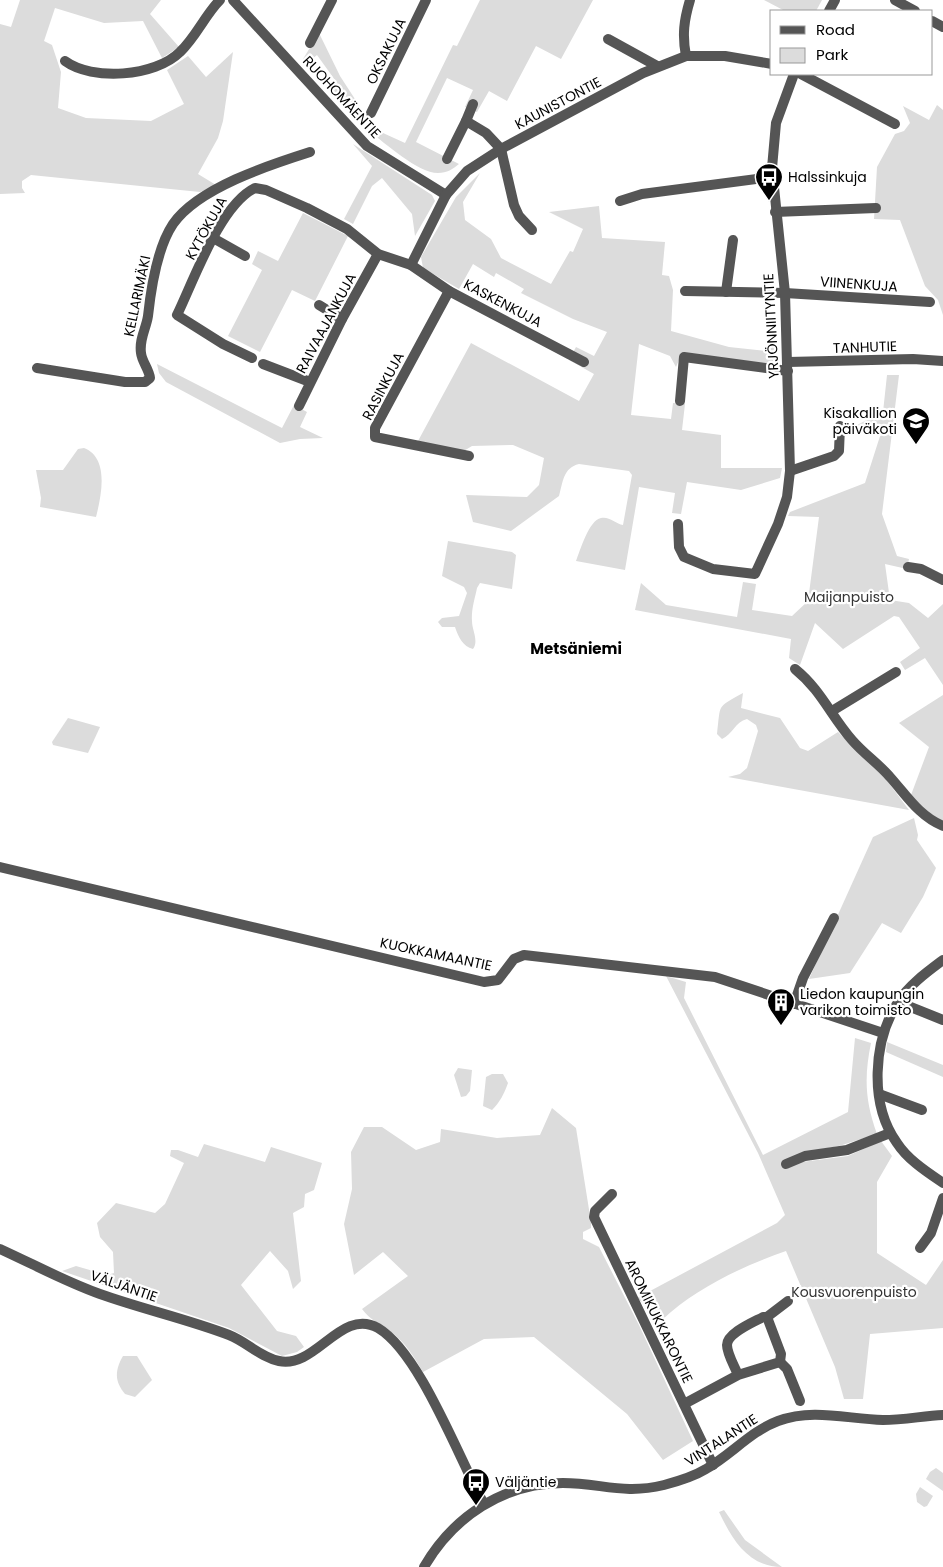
<svg xmlns="http://www.w3.org/2000/svg" width="943" height="1567" font-family="Poppins,sans-serif">
<style>
.green{fill:#dcdcdc}
.lines{fill:none;stroke-linecap:round;stroke-linejoin:round}
.minor{stroke:#555;stroke-width:10}
.labels{text-anchor:middle;dominant-baseline:central;stroke-width:4.5;stroke-linejoin:round;paint-order:stroke}
.street-label{font-size:14px;fill:#000;stroke:#fff}
.poi-label{font-size:14px;fill:#000;stroke:#fff;text-anchor:start}
.park-label{font-size:14px;fill:#333;stroke:#fff}
.neighbourhood-label{font-size:15px;font-weight:bold;fill:#000;stroke:#fff}
</style>
<rect width="100%" height="100%" fill="#fff"/>
<g class="green">
<polygon points="20,0 161,0 150,14 179,47 162,58 143,21 104,23 55,8 44,41 52,45 61,72 58,108 86,118 151,121 184,104 167,70 188,56 206,77 233,52 223,121 218,138 198,174 216,185 200,192 31,175 22,181 22,188 25,193 0,194 0,24 11,27"/>
<path d="M480,0H593L561,59L536,46L507,101L489,91L477,112L465,107L473,90L447,78L416,142L459,164C453,169 447,173 438,173C418,173 385,143 369,131L373,121L383,133L405,143L453,45L457,46Z"/>
<polygon points="764,0 822,0 816,11 785,11"/>
<polygon points="319,33 340,76 364,113 359,121 329,88 335,80 317,55 306,64 303,59"/>
<polygon points="937,105 943,110 943,315 938,300 925,286 900,220 874,219 877,167 895,134 904,131 910,123 903,106 929,120"/>
<polygon points="353,144 432,195 435,201 415,236 412,214 382,178 372,186 353,224 344,219 372,166"/>
<path d="M480,173L463,202L465,220L491,239L501,258L551,284L570,251L573,252L583,229L549,212L599,206L602,238L665,242L662,275L669,276L673,290L671,331L729,347L767,351L776,341L773,365L682,353L676,367L670,356L639,344L631,415L671,419L673,403L685,404L682,430L721,435V468H782L780,478L741,490L687,482L681,514L672,513L675,493L639,487L625,570L576,561C580,551 589,520 601,518C609,516 616,524 623,525L632,475L629,471L579,464C563,468 563,482 559,496L511,531L473,522L466,495L527,497L539,485L544,458L513,445L472,446L462,452L418,441L471,343L579,401L594,374L569,360L576,347L594,356L607,332L573,319L521,293L524,289L496,273L494,277L473,264L459,289L423,268L421,257L456,197Z"/>
<polygon points="303,213 348,236 315,301 292,290 260,352 228,336 262,270 252,264 258,251 278,261"/>
<polygon points="157,364 282,428 294,405 307,412 300,427 323,438 300,439 280,443 166,382 159,373"/>
<polygon points="887,375 899,375 882,514 897,556 909,559 907,569 885,564 890,600 909,603 928,618 943,604 943,685 925,658 905,670 900,662 920,648 899,617 894,616 843,649 815,623 800,665 789,658 791,639 635,610 641,583 666,605 737,617 743,582 756,584 752,610 792,616 808,601 819,517 788,516 790,512 865,483 881,433 847,430 883,412"/>
<path d="M84,448C110,458 101,497 96,517L40,507L41,498L36,470H63L78,449Z"/>
<path d="M448,541L512,552L516,555L512,589L480,583L477,588C475,598 471,610 472,621C472,630 479,641 473,649C463,647 458,636 455,627H442L438,622L442,618L459,616L467,593L464,587L442,576Z"/>
<path d="M743,693L741,708L780,718L800,748L808,751L838,732L885,778L909,810L728,777L740,774L747,768L758,731L756,725L747,719C735,722 732,735 722,739L717,734C721,703 716,708 743,693Z"/>
<polygon points="943,695 943,822 930,815 911,795 929,747 899,723"/>
<polygon points="68,718 100,727 88,753 53,745 52,742"/>
<polygon points="914,818 918,835 917,840 936,868 923,897 901,933 882,923 850,973 809,979 873,837"/>
<path d="M666,976L686,982L684,998L763,1155L848,1112L855,1038L871,1043C864,1077 865,1101 877,1134L839,1146L800,1153L802,1162L848,1156L881,1141L892,1156L877,1182V1253L926,1285L943,1260V1328L870,1334L863,1399H844L835,1367L786,1251C743,1266 696,1288 662,1320L637,1298L777,1223L785,1215L758,1153Z"/>
<polygon points="887,1042 943,1065 943,1077 886,1052"/>
<polygon points="458,1068 472,1070 470,1091 466,1096 461,1097 454,1075"/>
<path d="M492,1074H503L508,1083C504,1094 500,1102 492,1110L483,1106L486,1077Z"/>
<path d="M552,1108L576,1128L591,1222V1228L583,1232V1239L599,1247L639,1325L693,1441L663,1460L627,1414L534,1337L484,1339L423,1372C414,1357 405,1342 390,1331C379,1323 370,1320 362,1309L408,1276L383,1252L354,1275L344,1224L352,1189L351,1152L364,1127H382L416,1150L440,1142L441,1129L497,1138L540,1135Z"/>
<polygon points="204,1144 265,1162 271,1147 322,1163 314,1190 305,1194 304,1207 293,1213 301,1281 293,1289 288,1271 270,1251 241,1285 277,1331 296,1336 304,1347 297,1352 282,1356 229,1328 62,1271 76,1266 107,1275 114,1273 113,1252 100,1237 97,1223 116,1203 155,1213 165,1204 184,1163 170,1156 171,1150 178,1150 198,1157"/>
<path d="M123,1356H137L152,1380L135,1397L125,1394C114,1381 115,1370 123,1356Z"/>
<polygon points="936,1468 943,1473 943,1491 926,1479 930,1472"/>
<polygon points="920,1487 933,1496 927,1506 924,1507 917,1502 916,1494"/>
<path d="M724,1510L745,1540L782,1567C748,1567 732,1539 719,1512Z"/>
</g>
<g class="lines">
<g class="minor">
<polyline points="233,0 367,146 446,195"/>
<polyline points="895,0 915,11"/>
<polyline points="829,11 835,0"/>
<polyline points="932,21 943,27"/>
<polyline points="608,39 657,66"/>
<polyline points="310,43 332,0"/>
<path d="M686,56C682,35 684,20 690,0"/>
<path d="M65,61C92,81 155,77 180,52C196,37 205,15 220,0"/>
<polyline points="801,74 895,124"/>
<polyline points="473,104 466,121 486,133 501,149 514,205 519,216 532,230"/>
<polyline points="371,113 426,0"/>
<polyline points="447,159 466,121"/>
<polyline points="620,201 642,194 772,177"/>
<polyline points="775,212 876,208"/>
<polyline points="213,238 245,256"/>
<polyline points="411,265 446,195 467,171 501,149 643,73 686,56 725,56 772,64"/>
<polyline points="449,291 375,428 375,437 469,456"/>
<polyline points="685,291 785,293 930,302"/>
<polyline points="726,292 733,240"/>
<polyline points="319,305 342,319"/>
<path d="M252,358L223,344L177,315C194,280 220,205 255,188L266,190L307,208L347,229L378,254L411,265L449,291L584,362"/>
<polyline points="788,362 913,359 943,361"/>
<polyline points="263,364 310,382"/>
<path d="M37,368L125,382H145L150,378C149,369 142,362 141,353C139,339 146,329 148,316C151,288 157,248 173,224C198,188 269,165 310,152"/>
<polyline points="680,401 684,357 788,371"/>
<polyline points="299,406 342,319 378,254"/>
<polyline points="790,471 834,456 839,451 840,426"/>
<polyline points="678,524 679,547 684,557 713,569 755,574 778,524 787,497 790,471 785,293 772,168 776,123 794,74"/>
<polyline points="908,567 921,569 943,580"/>
<path d="M795,669C821,690 831,716 852,740C864,754 879,764 890,777C907,796 919,816 943,826"/>
<polyline points="832,711 896,672"/>
<polyline points="0,867 484,982 498,980 514,959 524,955 715,977 883,1033"/>
<path d="M943,960C927,972 909,985 898,1002C873,1041 869,1104 897,1143C908,1160 927,1172 943,1183"/>
<polyline points="898,1002 943,1020"/>
<polyline points="794,1004 803,978 834,918"/>
<polyline points="879,1094 922,1110"/>
<polyline points="786,1164 805,1156 847,1150 890,1133"/>
<polyline points="612,1194 595,1211 594,1217 713,1465"/>
<polyline points="920,1248 931,1233 943,1198"/>
<path d="M0,1249C33,1264 66,1282 100,1294C142,1309 187,1319 229,1335C247,1342 260,1357 279,1361C316,1369 341,1307 378,1328C420,1353 459,1459 484,1504"/>
<polyline points="767,1317 788,1301"/>
<polyline points="780,1362 787,1369 800,1401"/>
<path d="M684,1404L738,1375C735,1367 727,1354 727,1345C727,1333 754,1322 763,1317H767L781,1354L780,1362L738,1375"/>
<path d="M424,1567C453,1517 503,1483 563,1483C601,1483 623,1495 664,1485C679,1481 693,1477 706,1469C731,1455 751,1431 778,1421C813,1408 847,1419 883,1420C903,1420 923,1416 943,1415"/>
</g>
</g>
<defs>
<g id="bus-pin" transform="scale(1.4375)"><path d="M0 17L-7.5 6A9.5 9.5 0 1 1 7.5 6Z" fill="#000" stroke="#fff"/><path d="M-5-6H5V4H4V6H2V4H-2V6H-4V4H-5ZM-3.5-4V0h7V-4ZM-3.5 1.2v1.5H-2V1.2ZM2 1.2v1.5H3.5V1.2Z" fill="#fff"/></g>
<g id="school-pin" transform="scale(1.4375)"><path d="M0 17L-7.5 6A9.5 9.5 0 1 1 7.5 6Z" fill="#000" stroke="#fff"/><path d="M0-5L7-2L0 1L-7-2ZM-4 1L0 2.5L4 1V4Q0 6-4 4Z" fill="#fff"/></g>
<g id="building-pin" transform="scale(1.4375)"><path d="M0 17L-7.5 6A9.5 9.5 0 1 1 7.5 6Z" fill="#000" stroke="#fff"/><path d="M-4-6H4V6H1V3H-1V6H-4ZM-2.5-4.3h1.7v1.8h-1.7ZM.8-4.3h1.7v1.8H.8ZM-2.5-1h1.7V.8h-1.7ZM.8-1h1.7V.8H.8Z" fill="#fff"/></g>
</defs>
<g fill-rule="evenodd">
<use href="#bus-pin" x="769" y="177"/>
<use href="#school-pin" x="916" y="421"/>
<use href="#building-pin" x="781" y="1002"/>
<use href="#bus-pin" x="476" y="1482"/>
</g>
<g class="labels">
<g class="street-label">
<text transform="translate(386 51) rotate(-64)">OKSAKUJA</text>
<text transform="translate(342 97) rotate(47)">RUOHOMÄENTIE</text>
<text transform="translate(558 103) rotate(-28)">KAUNISTONTIE</text>
<text transform="translate(206 228) rotate(-61)">KYTÖKUJA</text>
<text transform="translate(859 284) rotate(4)">VIINENKUJA</text>
<text transform="translate(137 296) rotate(-78)">KELLARIMÄKI</text>
<text transform="translate(503 303) rotate(28)">KASKENKUJA</text>
<text transform="translate(326 323) rotate(-62)">RAIVAAJANKUJA</text>
<text transform="translate(771 326) rotate(-93)">YRJÖNNIITYNTIE</text>
<text transform="translate(865 347) rotate(-2)">TANHUTIE</text>
<text transform="translate(383 386) rotate(-63)">RASINKUJA</text>
<text transform="translate(436 954) rotate(12)">KUOKKAMAANTIE</text>
<text transform="translate(124 1286) rotate(19)">VÄLJÄNTIE</text>
<text transform="translate(659 1321) rotate(64)">AROMIKUKKARONTIE</text>
<text transform="translate(721 1440) rotate(-33)">VINTALANTIE</text>
</g>
<g class="poi-label">
<text x="788" y="177">Halssinkuja</text>
<text x="897" y="413" text-anchor="end">Kisakallion<tspan x="897" dy="16">päiväkoti</tspan></text>
<text x="800" y="994">Liedon kaupungin<tspan x="800" dy="16">varikon toimisto</tspan></text>
<text x="495" y="1482">Väljäntie</text>
</g>
<g class="park-label">
<text x="849" y="597">Maijanpuisto</text>
<text x="854" y="1292">Kousvuorenpuisto</text>
</g>
<g class="neighbourhood-label">
<text x="576" y="648">Metsäniemi</text>
</g>
</g>
<rect x="770" y="10" width="162" height="65" fill="#ffffff" stroke="#999999"/>
<rect x="780" y="26" width="25" height="8" fill="#555555" stroke="#999999"/>
<text x="816" y="35" font-size="15" fill="#000000">Road</text>
<rect x="780" y="48" width="25" height="15" fill="#dcdcdc" stroke="#999999"/>
<text x="816" y="60" font-size="15" fill="#000000">Park</text>
</svg>
